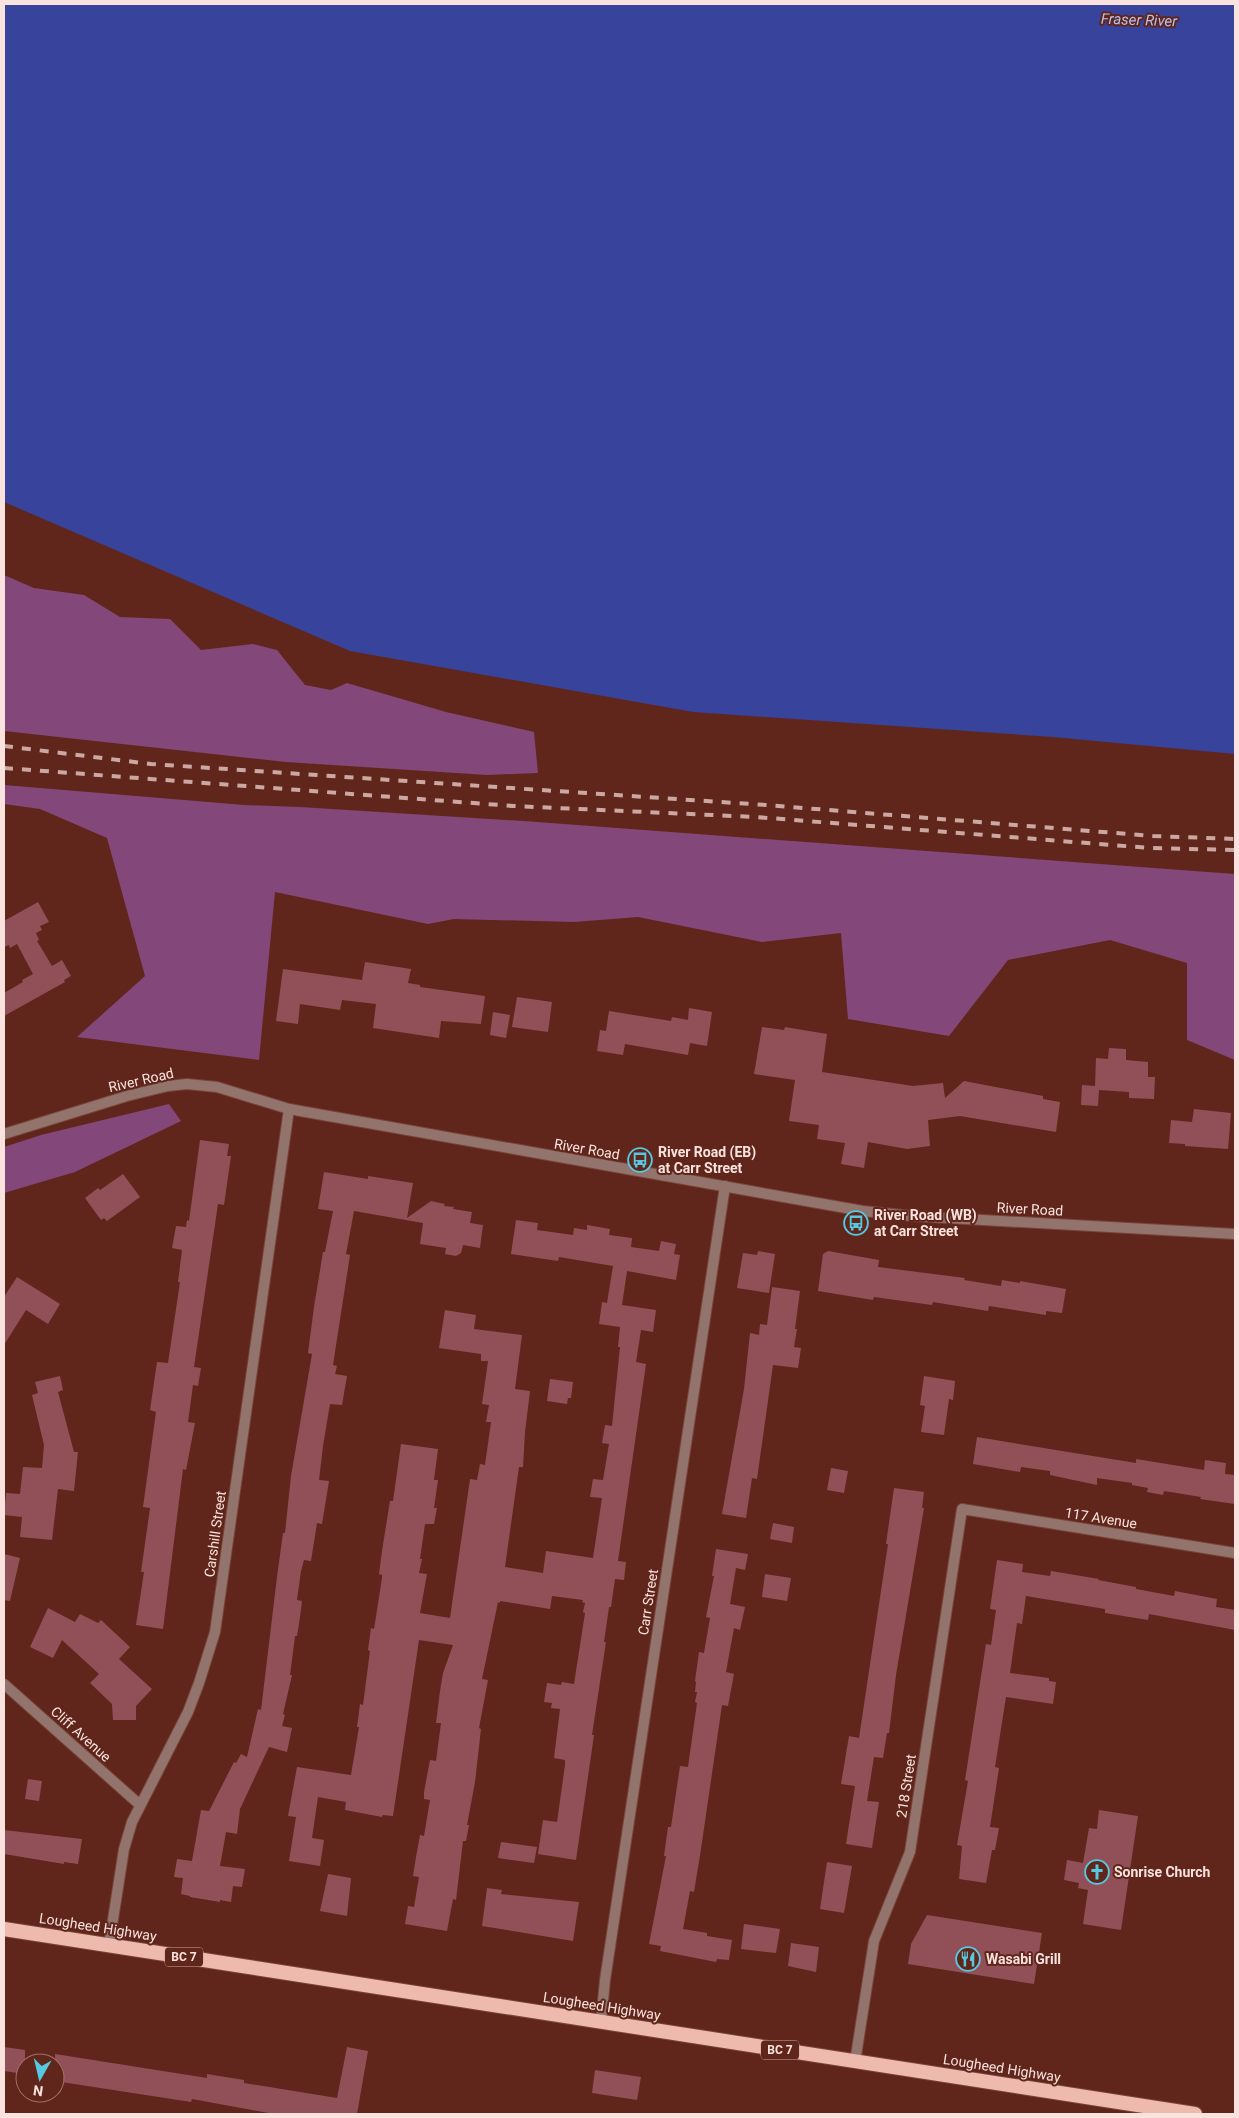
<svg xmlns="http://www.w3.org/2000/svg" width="1239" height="2118" font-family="Roboto,sans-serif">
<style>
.green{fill:#834779}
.water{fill:#38439c}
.building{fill:#915057}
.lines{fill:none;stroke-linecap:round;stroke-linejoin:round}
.minor-casing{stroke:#79443a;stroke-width:12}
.tertiary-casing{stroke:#79443a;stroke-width:12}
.trunk-casing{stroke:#79443a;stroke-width:16}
.minor{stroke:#92746d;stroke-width:10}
.tertiary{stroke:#92746d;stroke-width:10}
.trunk{stroke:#eebaae;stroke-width:14}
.rail{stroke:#cba9a2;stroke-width:4;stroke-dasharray:9 9;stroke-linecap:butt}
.labels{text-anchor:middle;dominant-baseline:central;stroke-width:4;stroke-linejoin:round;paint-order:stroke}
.shield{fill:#60261b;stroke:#ccaaa4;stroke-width:1}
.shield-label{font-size:12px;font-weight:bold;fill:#fae3de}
.street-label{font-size:14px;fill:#fae3de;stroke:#60261b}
.poi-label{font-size:14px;font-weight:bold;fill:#fae3de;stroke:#60261b;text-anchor:start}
.water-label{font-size:15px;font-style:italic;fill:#b4c1f1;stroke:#60261b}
</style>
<rect width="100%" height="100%" fill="#60261b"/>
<g class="green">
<polygon points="4,575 34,588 84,595 120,617 170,619 201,650 253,644 277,650 305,685 331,690 347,683 446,712 534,732 538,773 487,775 286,762 4,731"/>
<polygon points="4,785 244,805 300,807 524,821 1235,874 1235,1060 1187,1040 1187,963 1110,940 1008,960 949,1036 848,1019 841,933 762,942 638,917 574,922 454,919 428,924 275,892 259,1060 77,1037 145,976 107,838 40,809 4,804"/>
<polygon points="169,1104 181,1121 75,1172 4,1193 4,1147 41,1135"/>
</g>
<polygon class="water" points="4,4 1235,4 1235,754 1053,737 693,712 350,651 4,502"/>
<g class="building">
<polygon points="38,902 49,922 40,926 42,930 36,933 39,940 37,941 52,966 62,960 71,976 64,980 65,982 4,1016 4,993 23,982 22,980 33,974 17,944 10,948 9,945 4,947 4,921"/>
<polygon points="365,962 411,969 408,983 420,985 420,987 485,996 481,1024 441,1021 439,1038 373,1028 376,1004 342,1000 340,1010 300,1004 298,1024 276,1021 283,969 362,980"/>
<polygon points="517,997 552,1002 548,1032 512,1027"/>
<polygon points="689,1008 712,1012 707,1046 690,1043 688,1055 625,1044 623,1055 597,1051 600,1030 606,1031 609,1011 671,1021 672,1017 688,1020"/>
<polygon points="493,1012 510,1015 506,1038 490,1035"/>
<polygon points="762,1027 784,1030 785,1027 827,1034 822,1072 913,1086 943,1083 945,1098 964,1081 1043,1096 1043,1099 1060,1102 1056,1132 960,1116 928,1120 930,1146 907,1149 868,1142 864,1168 841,1164 845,1143 817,1139 819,1125 789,1121 795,1080 754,1074"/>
<polygon points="1109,1048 1126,1049 1126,1060 1148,1062 1148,1077 1155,1077 1154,1099 1129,1098 1129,1092 1099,1090 1098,1106 1081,1105 1082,1085 1095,1086 1096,1058 1108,1059"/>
<polygon points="1194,1109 1231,1113 1228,1149 1185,1146 1185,1144 1169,1143 1171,1120 1192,1122"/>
<polygon points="200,1140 229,1144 227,1156 231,1156 224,1205 218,1204 194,1367 201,1368 198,1386 193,1385 188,1422 195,1423 186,1470 183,1469 163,1629 136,1625 144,1572 141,1572 150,1508 143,1507 156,1412 150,1410 157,1362 168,1363 180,1282 178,1282 182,1250 172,1248 176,1226 186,1227 187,1220 189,1221"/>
<polygon points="324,1172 368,1179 368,1176 413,1183 407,1218 431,1201 445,1204 444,1206 454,1207 453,1209 472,1212 470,1223 483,1225 480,1248 463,1245 461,1253 456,1256 445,1254 446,1248 420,1244 423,1223 354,1211 346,1254 350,1255 333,1365 337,1366 335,1374 347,1376 342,1405 330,1404 323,1446 319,1480 329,1481 322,1524 317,1523 311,1561 304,1560 301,1571 297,1600 302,1601 300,1617 297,1636 295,1636 290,1675 292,1675 283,1714 285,1715 282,1726 292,1728 287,1752 269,1747 240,1809 237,1834 226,1832 220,1866 245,1869 242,1887 233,1886 231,1902 220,1900 220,1902 190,1897 190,1896 181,1894 183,1878 174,1877 177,1859 192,1861 201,1810 209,1811 234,1762 236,1763 241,1754 247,1757 258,1709 261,1710 277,1577 283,1533 285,1533 291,1476 312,1354 308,1353 314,1307 323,1252 325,1252 333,1211 318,1209"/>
<polygon points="123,1174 140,1197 107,1221 104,1218 101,1220 85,1198 98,1188 100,1190"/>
<polygon points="516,1220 538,1223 537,1230 573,1235 574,1228 587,1230 587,1225 610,1229 609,1235 632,1238 631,1247 659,1251 661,1241 676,1244 674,1254 680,1255 676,1280 627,1271 622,1305 656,1310 653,1332 641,1330 636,1362 646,1364 618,1561 626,1562 624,1580 615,1579 611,1607 609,1607 604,1642 606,1642 592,1735 594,1735 576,1860 538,1854 543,1820 557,1822 565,1765 565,1760 554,1758 560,1709 551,1708 552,1703 544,1702 547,1683 561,1685 562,1682 574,1684 585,1613 583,1612 585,1603 582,1602 583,1600 552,1596 550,1609 500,1601 500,1603 498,1602 482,1679 488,1680 479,1728 481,1729 475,1782 467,1825 469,1825 466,1841 463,1841 456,1900 453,1899 447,1931 405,1924 408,1906 414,1907 419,1877 413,1876 416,1857 420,1835 424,1836 430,1800 424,1799 424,1792 430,1760 436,1761 441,1723 436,1723 440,1691 443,1673 453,1645 419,1640 393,1816 383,1815 382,1817 345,1810 346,1802 318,1797 312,1838 324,1840 320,1866 289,1861 296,1817 288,1816 297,1767 351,1775 359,1727 357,1727 360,1704 363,1705 370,1651 368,1650 371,1628 374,1629 382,1578 382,1575 379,1574 382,1551 390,1501 393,1501 401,1444 438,1449 434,1480 438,1480 434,1508 437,1508 434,1524 425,1524 420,1559 422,1559 419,1573 427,1574 420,1613 450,1618 470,1479 477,1480 480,1464 485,1465 491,1422 486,1422 489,1405 482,1404 488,1361 481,1361 481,1354 439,1348 445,1310 476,1315 474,1329 522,1335 515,1389 530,1391 525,1432 523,1467 519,1467 505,1567 543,1573 546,1551 593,1558 602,1498 590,1497 593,1479 603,1480 609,1444 602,1443 605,1425 612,1426 620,1347 618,1347 620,1327 599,1324 602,1302 607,1303 613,1266 559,1257 558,1261 511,1254"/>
<polygon points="758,1251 775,1254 769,1293 737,1288 743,1253 757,1255"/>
<polygon points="828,1251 879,1260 878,1267 965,1278 964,1280 1001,1286 1002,1280 1020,1283 1020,1281 1066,1289 1062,1313 1046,1311 1046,1315 989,1306 988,1311 933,1302 932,1305 874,1297 873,1300 818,1291 823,1254"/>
<polygon points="17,1277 60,1304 48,1324 26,1310 4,1345 4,1297"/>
<polygon points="772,1287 800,1291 795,1329 797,1329 794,1347 801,1348 798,1368 773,1365 757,1479 752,1478 746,1518 722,1514 744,1389 750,1333 759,1335 760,1324 767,1325"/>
<polygon points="60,1376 63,1390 58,1392 74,1452 78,1452 74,1491 58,1489 52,1540 20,1537 22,1517 4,1515 6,1493 20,1494 23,1467 42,1468 44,1445 32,1395 38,1393 35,1382"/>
<polygon points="924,1376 955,1381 953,1400 949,1399 944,1435 921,1432 925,1406 920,1405"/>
<polygon points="550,1379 573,1382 571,1398 568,1398 567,1404 547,1401"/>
<polygon points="977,1437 1136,1463 1136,1459 1204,1470 1205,1460 1226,1463 1225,1474 1235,1475 1235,1504 1200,1499 1201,1497 1164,1491 1163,1495 1147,1492 1148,1488 1132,1485 1132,1483 1097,1478 1097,1485 1050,1475 1050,1471 1021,1467 1020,1472 973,1464"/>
<polygon points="831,1468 848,1471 844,1493 827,1490"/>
<polygon points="894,1488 924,1492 922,1508 924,1508 896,1675 889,1733 887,1733 883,1758 874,1757 867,1801 879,1802 872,1848 846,1844 855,1786 841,1784 849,1736 859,1738 888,1544 886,1544"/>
<polygon points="773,1523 794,1527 792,1543 770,1539"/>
<polygon points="716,1549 748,1554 745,1570 736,1568 730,1604 745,1607 740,1630 734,1628 726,1672 734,1674 728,1706 722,1705 701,1849 694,1892 690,1891 683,1929 707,1933 707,1936 732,1940 729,1960 717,1959 716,1962 660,1951 661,1946 649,1944 666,1856 664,1856 668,1827 671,1827 680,1766 688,1767 697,1703 695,1702 697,1692 695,1692 696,1682 695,1681 699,1652 704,1653 710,1618 706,1617 714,1576 712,1576"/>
<polygon points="4,1554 20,1558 10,1601 4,1600"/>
<polygon points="997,1560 1023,1564 1022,1572 1050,1576 1051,1571 1099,1579 1098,1580 1136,1587 1136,1589 1174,1596 1175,1591 1217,1599 1216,1607 1235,1610 1235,1630 1149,1614 1148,1620 1105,1613 1105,1609 1026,1596 1022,1624 1017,1623 1010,1673 1049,1678 1049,1681 1056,1682 1053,1704 1006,1697 995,1767 999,1768 990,1827 999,1828 995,1850 992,1850 986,1883 959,1879 962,1846 957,1845 968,1781 965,1780 986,1644 991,1645 996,1610 990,1609"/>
<polygon points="765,1574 791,1578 787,1601 762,1597"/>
<polygon points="48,1608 75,1622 80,1614 98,1623 101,1620 130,1647 119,1659 152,1689 136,1706 136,1720 113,1720 112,1704 90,1683 99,1674 62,1640 53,1658 30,1647"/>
<polygon points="28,1779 42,1781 39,1801 25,1799"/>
<polygon points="1099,1810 1138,1816 1121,1930 1083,1924 1088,1890 1078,1888 1079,1883 1064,1880 1067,1860 1083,1863 1089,1828 1097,1829"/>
<polygon points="4,1830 82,1839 78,1864 64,1862 64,1864 4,1854"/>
<polygon points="501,1842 537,1847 534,1863 498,1858"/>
<polygon points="827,1862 852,1866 844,1913 820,1909"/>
<polygon points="328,1874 351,1878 347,1916 320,1911"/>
<polygon points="487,1888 502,1890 501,1894 579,1902 573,1941 482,1926"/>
<polygon points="927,1915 1042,1933 1034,1984 908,1964 911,1944"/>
<polygon points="744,1924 780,1929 776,1953 741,1949"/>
<polygon points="791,1943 819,1947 816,1972 788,1966"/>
<polygon points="4,2047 25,2050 25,2074 4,2071"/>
<polygon points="347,2047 368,2051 357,2114 274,2114 192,2099 191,2102 55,2081 55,2054 207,2078 207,2074 244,2080 244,2083 337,2098"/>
<polygon points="595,2070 641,2077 637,2100 592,2093"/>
</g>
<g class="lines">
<g class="minor-casing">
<g id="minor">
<polyline points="4,1684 140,1805"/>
<polyline points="109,1945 124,1849 132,1822 188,1712 199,1683 215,1632 289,1109"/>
<polyline points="601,2022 605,1980 725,1186"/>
<polyline points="855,2062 874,1941 910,1852 962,1509 1235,1553"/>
</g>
</g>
<g class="tertiary-casing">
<polyline id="tertiary" points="4,1134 127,1096 168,1086 187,1084 217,1087 289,1109 863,1211 912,1216 1235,1234"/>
</g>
<g class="trunk-casing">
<polyline id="trunk" points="4,1929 1195,2114"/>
</g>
<use href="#minor" class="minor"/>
<use href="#tertiary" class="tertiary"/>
<use href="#trunk" class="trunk"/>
<g class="rail">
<polyline points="4,746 151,764 766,805 1153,836 1235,839"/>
<polyline points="4,768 513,806 756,817 1150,848 1235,850"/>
</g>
</g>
<defs>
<g id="bus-ring" transform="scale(1.25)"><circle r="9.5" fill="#60261b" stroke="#56c9e1" stroke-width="1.5"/><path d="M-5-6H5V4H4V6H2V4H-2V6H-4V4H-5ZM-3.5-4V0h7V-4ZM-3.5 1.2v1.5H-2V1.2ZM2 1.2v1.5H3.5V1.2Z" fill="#56c9e1"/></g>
<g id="church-ring" transform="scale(1.25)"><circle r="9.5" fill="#60261b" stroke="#56c9e1" stroke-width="1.5"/><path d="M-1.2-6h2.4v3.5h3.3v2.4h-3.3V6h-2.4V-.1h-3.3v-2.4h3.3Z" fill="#56c9e1"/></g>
<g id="restaurant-ring" transform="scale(1.25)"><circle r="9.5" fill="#60261b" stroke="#56c9e1" stroke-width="1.5"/><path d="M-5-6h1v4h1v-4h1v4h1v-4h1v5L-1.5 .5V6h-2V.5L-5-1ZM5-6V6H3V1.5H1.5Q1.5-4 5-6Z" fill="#56c9e1"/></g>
</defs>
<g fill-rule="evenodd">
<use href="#bus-ring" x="640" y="1160"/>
<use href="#bus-ring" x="856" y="1223"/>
<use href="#church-ring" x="1097" y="1872"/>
<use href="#restaurant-ring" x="968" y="1959"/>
</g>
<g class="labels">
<g class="shield">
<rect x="165" y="1947.5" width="38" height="19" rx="4"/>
<rect x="761" y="2040.5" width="38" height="19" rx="4"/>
</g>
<g class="shield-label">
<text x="184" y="1957">BC 7</text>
<text x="780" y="2050">BC 7</text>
</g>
<g class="street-label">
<text transform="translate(141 1080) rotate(-13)">River Road</text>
<text transform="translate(587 1149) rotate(10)">River Road</text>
<text transform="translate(1030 1209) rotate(3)">River Road</text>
<text transform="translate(1101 1518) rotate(9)">117 Avenue</text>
<text transform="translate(215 1534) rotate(-82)">Carshill Street</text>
<text transform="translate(648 1602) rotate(-81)">Carr Street</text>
<text transform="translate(81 1734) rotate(42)">Cliff Avenue</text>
<text transform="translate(906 1786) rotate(-81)">218 Street</text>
<text transform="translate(98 1927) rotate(9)">Lougheed Highway</text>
<text transform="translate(602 2006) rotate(9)">Lougheed Highway</text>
<text transform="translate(1002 2068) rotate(9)">Lougheed Highway</text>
</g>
<g class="poi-label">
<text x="658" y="1152">River Road (EB)<tspan x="658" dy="16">at Carr Street</tspan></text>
<text x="874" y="1215">River Road (WB)<tspan x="874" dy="16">at Carr Street</tspan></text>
<text x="1114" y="1872">Sonrise Church</text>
<text x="986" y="1959">Wasabi Grill</text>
</g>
<g class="water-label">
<text transform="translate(1139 20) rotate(2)">Fraser River</text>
</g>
</g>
<rect width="1239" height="2118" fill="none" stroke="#fae3de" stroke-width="10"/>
<g transform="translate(40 2078) rotate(188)"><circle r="24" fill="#60261b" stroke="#9e7269"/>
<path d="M0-4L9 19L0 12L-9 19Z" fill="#56c9e1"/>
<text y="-8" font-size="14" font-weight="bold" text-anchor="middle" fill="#fae3de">N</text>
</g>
</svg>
